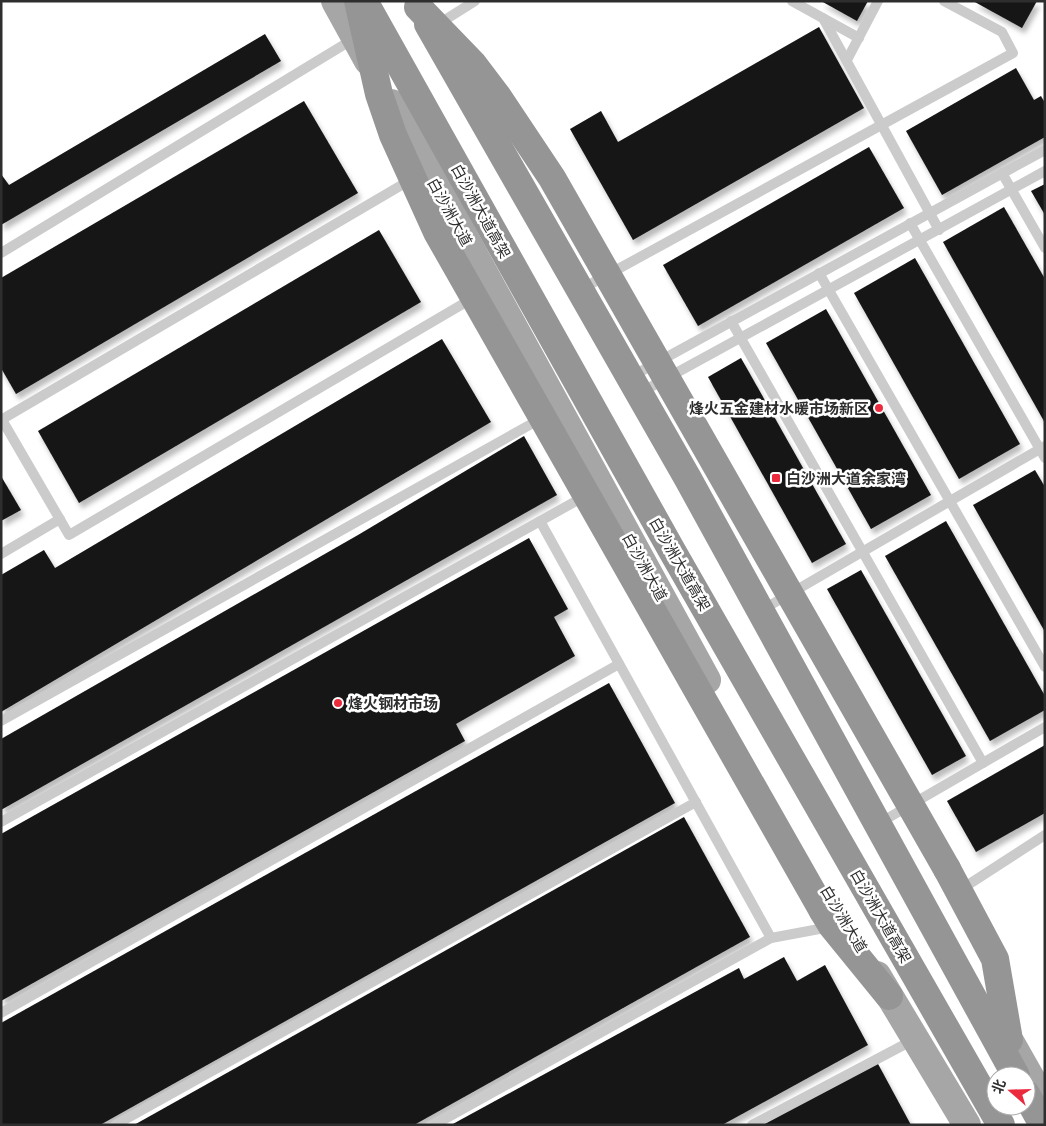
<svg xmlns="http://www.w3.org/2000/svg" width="1046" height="1126" font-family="Poppins,'Noto Sans SC',sans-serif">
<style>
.building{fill:#151515;filter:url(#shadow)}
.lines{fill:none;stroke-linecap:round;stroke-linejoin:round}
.lane{stroke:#cbcbcb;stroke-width:10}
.primary{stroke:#a6a6a6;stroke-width:28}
.highway{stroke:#959595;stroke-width:28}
.highway-bridge{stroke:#959595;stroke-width:28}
.poi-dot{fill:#eb2a3e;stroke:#fff;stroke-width:2}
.labels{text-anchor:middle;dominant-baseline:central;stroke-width:5;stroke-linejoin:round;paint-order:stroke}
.street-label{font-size:15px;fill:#2e2e2e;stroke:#fff}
.poi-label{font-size:15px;font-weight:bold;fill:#2e2e2e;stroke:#fff;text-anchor:start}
</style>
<defs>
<filter id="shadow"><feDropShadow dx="3" dy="5.5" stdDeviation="2.5" flood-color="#0004"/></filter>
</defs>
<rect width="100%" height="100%" fill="#fff"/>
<g class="building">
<polygon points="821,1 868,1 857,21"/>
<polygon points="973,1 1037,1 1022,28"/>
<polygon points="819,27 864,108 633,240 570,129 601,111 618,142"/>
<polygon points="265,34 281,61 1,225 1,174 9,185"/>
<polygon points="1016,68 1034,100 1041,96 1045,103 1045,137 942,195 906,131"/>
<polygon points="304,101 358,193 16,394 1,368 1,278"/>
<polygon points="869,147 904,208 698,326 663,265"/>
<polygon points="1045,184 1045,215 1031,191"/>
<polygon points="1004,207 1045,279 1045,423 943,242"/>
<polygon points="379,230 421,302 79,503 38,431"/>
<polygon points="915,258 1020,444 959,479 854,293"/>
<polygon points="826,309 931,495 871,529 766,343"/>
<polygon points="442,339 491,422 1,712 1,575 44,550 55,568"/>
<polygon points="741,358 846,544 812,563 708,377"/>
<polygon points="524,436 557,495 1,810 1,739 358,535"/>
<polygon points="1035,470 1045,487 1045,632 973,505"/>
<polygon points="1,476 21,510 1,521"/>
<polygon points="946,521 1045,696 1045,710 990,741 885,556"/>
<polygon points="529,538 568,609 554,617 575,656 456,724 465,741 1,1001 1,834"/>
<polygon points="861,570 966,756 932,775 827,589"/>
<polygon points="609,683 675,803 100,1125 1,1125 1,1023"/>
<polygon points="1045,745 1045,813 976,852 947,801"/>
<polygon points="684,817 750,937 414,1125 134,1125"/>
<polygon points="784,957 797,981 825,965 868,1045 722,1125 451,1125 739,968 744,979"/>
<polygon points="877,1062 911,1125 762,1125"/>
</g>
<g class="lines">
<g class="lane">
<polyline points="792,1 859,38"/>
<polyline points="823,18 939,230"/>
<polyline points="440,23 475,1"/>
<polyline points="847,60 878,1"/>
<polyline points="1002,173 1045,248"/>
<polyline points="910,223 1045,458"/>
<polyline points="1,253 355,38"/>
<polyline points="819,273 1045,667"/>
<polyline points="587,286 1013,53 1002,32 944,1"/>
<polyline points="731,321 983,763"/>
<polyline points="636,374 1045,150"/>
<polyline points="645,390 1045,171"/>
<polyline points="1,418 69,535 473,298"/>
<polyline points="1,420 412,179"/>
<polyline points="540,521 771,938"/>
<polyline points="1,554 60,519"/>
<polyline points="767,607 1045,446"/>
<polyline points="1,721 542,418"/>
<polyline points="888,818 1045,727"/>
<polyline points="1,822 585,496"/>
<polyline points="960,890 1045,835"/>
<polyline points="1,1013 619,664"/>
<polyline points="115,1125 696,802"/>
<polyline points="434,1125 771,938 830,927"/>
<polyline points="752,1125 915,1039"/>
</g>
<g class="primary">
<polyline points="335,1 368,61"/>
<polyline points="391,103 707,680"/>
<polyline points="877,975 967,1125"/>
<polyline points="1011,1043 1045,1103"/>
</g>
<g class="highway">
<polyline points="364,1 671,549 1001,1125"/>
<polyline points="428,24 687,477 1016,1076"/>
<polyline points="947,869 995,959 1009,1040"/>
<polyline points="823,911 832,926 889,996"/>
<polyline points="1026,1094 1043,1125"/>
</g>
<g class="highway-bridge">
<polyline points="358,1 379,94 393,135 437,232 823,911"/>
<polyline points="418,7 473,64 498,97 552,178 947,869"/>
</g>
</g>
<g class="poi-dot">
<circle cx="879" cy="408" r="5"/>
<rect x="771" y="473" width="10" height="10" rx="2.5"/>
<circle cx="338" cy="703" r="5"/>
</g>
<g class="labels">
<g class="street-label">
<text transform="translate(481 211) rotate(61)">白沙洲大道高架</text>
<text transform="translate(450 212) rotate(61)">白沙洲大道</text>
<text transform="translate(680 564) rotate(60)">白沙洲大道高架</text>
<text transform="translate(645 567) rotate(61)">白沙洲大道</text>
<text transform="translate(881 916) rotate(60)">白沙洲大道高架</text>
<text transform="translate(844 919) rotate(59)">白沙洲大道</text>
</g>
<g class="poi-label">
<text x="869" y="408" text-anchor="end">烽火五金建材水暖市场新区</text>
<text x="786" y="478">白沙洲大道余家湾</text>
<text x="348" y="703">烽火钢材市场</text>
</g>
</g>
<rect width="1046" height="1126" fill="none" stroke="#2e2e2e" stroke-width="5"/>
<g transform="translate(1011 1091) rotate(290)"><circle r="24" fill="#ffffff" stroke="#ababab"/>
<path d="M0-4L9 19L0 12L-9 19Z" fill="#eb2a3e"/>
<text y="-8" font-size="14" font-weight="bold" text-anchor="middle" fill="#2e2e2e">北</text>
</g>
</svg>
